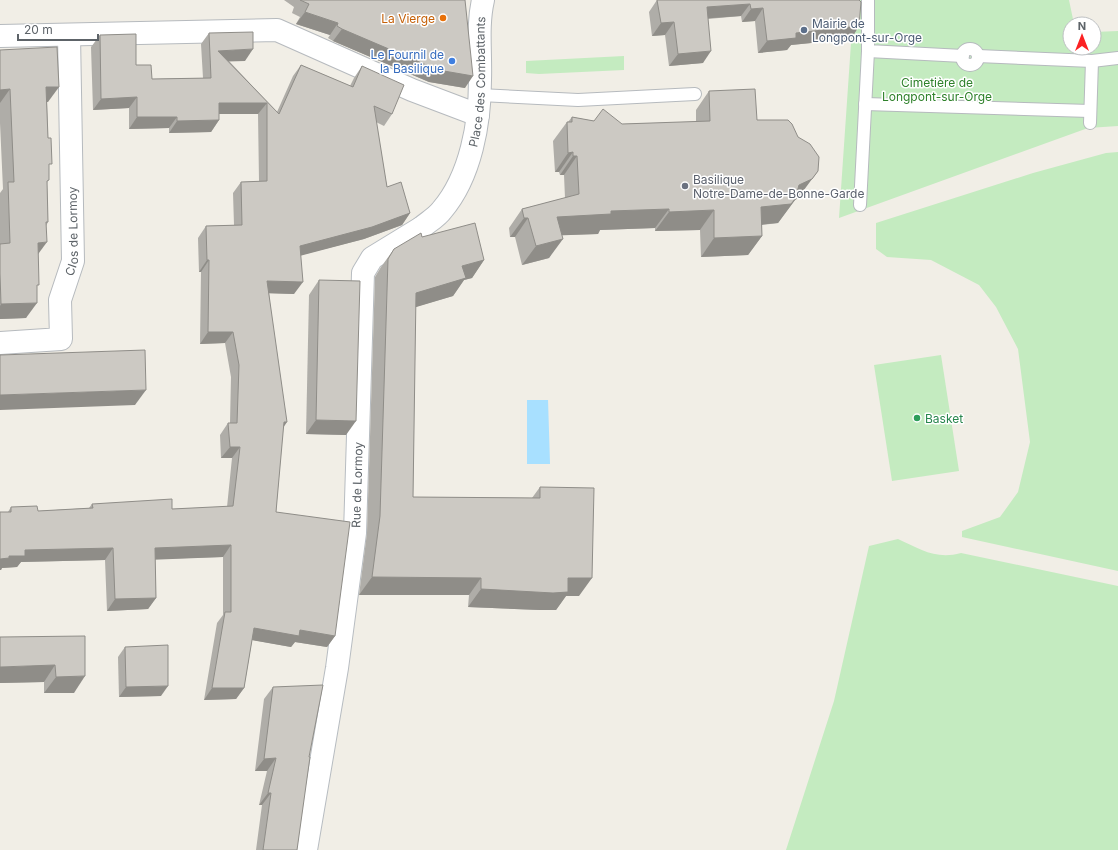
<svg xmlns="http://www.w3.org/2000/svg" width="1118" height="850" font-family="Inter,sans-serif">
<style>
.green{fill:#c4ebc0}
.water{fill:#a8e0ff}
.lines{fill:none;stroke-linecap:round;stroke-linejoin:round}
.lane-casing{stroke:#b6babe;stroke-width:14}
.street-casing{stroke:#b6babe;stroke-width:24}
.secondary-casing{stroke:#b7bcc1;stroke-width:24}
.lane{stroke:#fff;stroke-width:12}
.street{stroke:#fff;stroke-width:22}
.secondary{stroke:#fff;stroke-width:22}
.wall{fill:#afada8}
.shaded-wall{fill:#8f8d88}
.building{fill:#ccc9c3;stroke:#8f8d88}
.food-dot{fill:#e8710a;stroke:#fff;stroke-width:1.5}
.service-dot{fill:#5c6f8a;stroke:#fff;stroke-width:1.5}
.shop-dot{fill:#3f7fe0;stroke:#fff;stroke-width:1.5}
.worship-dot{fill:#6b7280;stroke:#fff;stroke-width:1.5}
.leisure-dot{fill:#2e9e5b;stroke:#fff;stroke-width:1.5}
.labels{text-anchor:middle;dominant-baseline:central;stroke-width:3;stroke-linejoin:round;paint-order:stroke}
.food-label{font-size:12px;fill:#c56008;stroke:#fff;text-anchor:end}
.service-label{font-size:12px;fill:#4e5e75;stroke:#fff;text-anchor:start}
.shop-label{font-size:12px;fill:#366cbe;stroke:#fff;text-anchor:end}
.street-label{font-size:12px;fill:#5d6368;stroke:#fff}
.park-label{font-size:12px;fill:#2e812a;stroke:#fff}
.worship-label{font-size:12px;fill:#5b616d;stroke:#fff;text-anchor:start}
.leisure-label{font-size:12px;fill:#27864d;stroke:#fff;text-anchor:start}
</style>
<rect width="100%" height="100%" fill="#f1eee6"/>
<g class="green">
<polygon points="836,0 1069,0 1074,24 1070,24 1070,48 1094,48 1094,32 1118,31 1118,126 1088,128 839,218 853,14"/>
<polygon points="624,56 624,70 539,74 526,73 526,61"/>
<polygon points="1118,152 1118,571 962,537 962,531 1000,517 1018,492 1030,442 1018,349 996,307 979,285 931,260 887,257 876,249 876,223 1033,173 1106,153"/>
<polygon points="941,355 959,471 892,481 874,365"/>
<path d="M898,539C920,549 936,560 961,553L1118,586V850H786L834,701L869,546Z"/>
</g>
<polygon class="water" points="527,400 548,400 550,464 527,464"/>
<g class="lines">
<g class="lane-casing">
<g id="lane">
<polyline points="868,0 868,51 963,56"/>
<circle cx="970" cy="57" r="8"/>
<polyline points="978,56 1092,61 1118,58"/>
<polyline points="480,95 578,100 695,94"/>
<polyline points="865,104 1090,111"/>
<polyline points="1090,123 1092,61"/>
<polyline points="860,205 868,51"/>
</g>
</g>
<g class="street-casing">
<g id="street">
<polyline points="0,36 277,30 412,90 478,115"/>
<path id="s1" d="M421,228C428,222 437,217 442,210C471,176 480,122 480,80C481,53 477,26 483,0"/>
<path id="s2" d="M0,343L61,339L60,300L73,261L69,35"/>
</g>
</g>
<g class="secondary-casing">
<g id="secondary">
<path id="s3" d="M306,850L337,668L355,533L363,273L372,258L421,228"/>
</g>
</g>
<use href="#lane" class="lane"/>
<use href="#street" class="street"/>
<use href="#secondary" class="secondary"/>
</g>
<g class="wall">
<polygon points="284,0 465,0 465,88 429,82 333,41 328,38 330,35 296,24 300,17 292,13 294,7"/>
<polygon points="657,0 859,0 859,26 851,39 791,45 787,50 758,53 755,21 742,22 741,16 708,19 703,63 669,66 665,35 652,36 649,12"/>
<polygon points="209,33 245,61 229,61 277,112 293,76 301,65 350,86 354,78 362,66 392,114 384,126 376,122 387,187 410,213 402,225 364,239 301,255 294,294 269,293 283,428 276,512 335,636 327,647 295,642 291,647 252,640 244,688 236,699 204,700 217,623 223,615 223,557 155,559 156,598 148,609 107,611 105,560 21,562 17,567 2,568 1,570 8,512 11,507 38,511 89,508 92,504 172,509 227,507 232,458 221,458 220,435 228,423 230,423 231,377 225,343 200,344 201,272 199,272 198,238 206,226 234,225 233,193 241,182 259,181 258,114 219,114 219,120 211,132 169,133 169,128 129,129 129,108 93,110 91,47 100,35 136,65 152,79 203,78 201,44"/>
<polygon points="0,50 48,102 47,102 49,168 47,184 48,222 46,226 38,254 37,288 26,318 0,319 0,193 3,189 0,123"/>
<polygon points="709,91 757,120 798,198 795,200 778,223 762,225 762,236 748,255 701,257 700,230 655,231 655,228 600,230 598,234 562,235 549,258 522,265 515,237 510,237 509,228 522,209 565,198 564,175 560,175 559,172 555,172 553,141 567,122 568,122 572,117 594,121 622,124 696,122 696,110"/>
<polygon points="422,237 484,260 472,278 464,280 453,296 415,307 413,497 532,498 540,487 579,596 566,596 556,610 540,610 468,607 469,595 359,595 367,533 375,277 381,267 394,249"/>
<polygon points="319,280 346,435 306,434 309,295"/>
<polygon points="85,636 74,693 44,693 44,682 0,683"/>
<polygon points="125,647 161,696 119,697 118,657"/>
<polygon points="273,687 309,757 297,850 256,850 262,805 259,805 267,771 255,771 264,699"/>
</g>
<g class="shaded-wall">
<polygon points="750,4 741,16 698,19 707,7"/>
<polygon points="763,8 755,21 742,22 751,9"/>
<polygon points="305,12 338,23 330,35 296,24"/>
<polygon points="674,22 665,35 652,36 661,23"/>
<polygon points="859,26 851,39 791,45 787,50 758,53 767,41 796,33"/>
<polygon points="342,29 473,76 465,88 429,82 333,41"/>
<polygon points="253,49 245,61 210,62 218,51"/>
<polygon points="711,51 703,63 669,66 678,54"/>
<polygon points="46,87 59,87 48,102 36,103"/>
<polygon points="10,89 0,103 0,90"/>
<polygon points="137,97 129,108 93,110 101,99"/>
<polygon points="219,103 267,103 258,114 211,114"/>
<polygon points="137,117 177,117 169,128 129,129"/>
<polygon points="219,120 211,132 169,133 177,121"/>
<polygon points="573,152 559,172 555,172 568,153"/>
<polygon points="573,156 577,156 564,175 560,175"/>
<polygon points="818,171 798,198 795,200 778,223 748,226 761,207 799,185"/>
<polygon points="669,209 655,228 600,230 598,234 543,236 557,217 611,211"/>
<polygon points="714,210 700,230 655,231 669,212"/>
<polygon points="410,213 402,225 364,239 292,258 300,246"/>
<polygon points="524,218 528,218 515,237 510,237"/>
<polygon points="762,236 748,255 701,257 714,238"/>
<polygon points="563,239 549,258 522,265 536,246"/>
<polygon points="47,242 36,257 38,243"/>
<polygon points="207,260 209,260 201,272 199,272"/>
<polygon points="484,260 472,278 464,280 453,296 403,311 416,293 462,266"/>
<polygon points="267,281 303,282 294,294 259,293"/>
<polygon points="37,303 26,318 0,319 0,306 1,304"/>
<polygon points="208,332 233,332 225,343 200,344"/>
<polygon points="146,390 135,405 0,410 0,395"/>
<polygon points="316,420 356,421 346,435 306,434"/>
<polygon points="284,422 287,422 279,434"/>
<polygon points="230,447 240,447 232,458 221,458"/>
<polygon points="231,545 223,557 147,560 155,548"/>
<polygon points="113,548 105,560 21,562 17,567 2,568 1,570 0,570 0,559 9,556 25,550"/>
<polygon points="372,577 481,578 469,595 359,595"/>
<polygon points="568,578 592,578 579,596 566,596 556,610 540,610 468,607 481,589"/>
<polygon points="156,598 148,609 107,611 115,599"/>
<polygon points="254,628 300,630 335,636 327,647 295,642 291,647 246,639"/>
<polygon points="55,665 44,682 0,683 0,667"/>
<polygon points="85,676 74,693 44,693 56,677"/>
<polygon points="168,686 161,696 119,697 126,687"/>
<polygon points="212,688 244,688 236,699 204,700"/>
<polygon points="276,758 267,771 255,771 264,759"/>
<polygon points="268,793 271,793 262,805 259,805"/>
</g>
<g class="building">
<polygon points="300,0 465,0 473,76 438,70 342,29 337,26 338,23 305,12 309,4"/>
<polygon points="657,0 859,0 861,2 859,26 796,33 796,38 767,41 763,8 751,9 750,4 707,7 711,51 678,54 674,22 661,23"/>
<polygon points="253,32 253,49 218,51 279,114 301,65 353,87 362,66 404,85 392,114 374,106 387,187 401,182 410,213 372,227 300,246 303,282 267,281 287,422 284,422 276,512 350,522 335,636 300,630 299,636 254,628 244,688 212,688 225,612 231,612 231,545 155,548 156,598 115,599 113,548 25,550 25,556 9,556 9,558 0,559 0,512 11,512 11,507 37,506 38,511 93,508 92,504 172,499 172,509 233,506 240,447 230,447 228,423 237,423 239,365 233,332 208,332 209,260 207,260 206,226 242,225 241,182 267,181 267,103 219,103 219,120 177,121 177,117 137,117 137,97 101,99 100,35 136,34 136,65 151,65 152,79 211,78 209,33"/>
<polygon points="57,47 59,87 46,87 48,138 51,138 52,164 49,164 49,180 47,181 48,222 46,222 47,242 38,243 39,285 37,285 37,303 1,304 0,274 0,244 10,243 8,182 14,182 10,89 0,90 0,50"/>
<polygon points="755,89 757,120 788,120 792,124 798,137 810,144 819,157 818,171 812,179 799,185 795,199 791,204 761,207 762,236 714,238 714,210 669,212 669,209 611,211 611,214 557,217 563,239 536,246 528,218 524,218 522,209 579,194 577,156 573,156 573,152 568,153 567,122 572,122 572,117 594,121 603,109 622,124 710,121 709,91"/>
<polygon points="475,223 484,260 462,266 466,278 416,293 413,497 540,498 540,487 594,488 592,578 568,578 568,592 553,593 481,589 481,578 372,577 380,516 388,259 394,249 421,233 422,237"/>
<polygon points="319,280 360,281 356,421 316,420"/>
<polygon points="145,350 146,390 0,395 0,355"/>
<polygon points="85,636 85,676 56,677 55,665 0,667 0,637"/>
<polygon points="168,645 168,686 126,687 125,647"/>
<polygon points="323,685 309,757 310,757 297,850 263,850 271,793 268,793 276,758 264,759 273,687"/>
</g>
<circle class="food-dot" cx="443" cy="18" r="4"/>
<circle class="service-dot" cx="804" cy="30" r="4"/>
<circle class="shop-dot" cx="452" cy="61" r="4"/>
<circle class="worship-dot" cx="685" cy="186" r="4"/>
<circle class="leisure-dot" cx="917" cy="418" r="4"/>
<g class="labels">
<g class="food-label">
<text x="435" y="18">La Vierge</text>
</g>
<g class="service-label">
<text x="812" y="23">Mairie de<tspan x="812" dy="14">Longpont-sur-Orge</tspan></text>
</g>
<g class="shop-label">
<text x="444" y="54">Le Fournil de<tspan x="444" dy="14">la Basilique</tspan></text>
</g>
<g class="street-label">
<text stroke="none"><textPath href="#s1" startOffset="164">Place des Combattants</textPath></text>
<text stroke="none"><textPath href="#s2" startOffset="171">Clos de Lormoy</textPath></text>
<text stroke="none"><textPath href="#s3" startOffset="369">Rue de Lormoy</textPath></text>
</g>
<g class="park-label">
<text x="937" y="82">Cimetière de<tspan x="937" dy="14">Longpont-sur-Orge</tspan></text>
</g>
<g class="worship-label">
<text x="693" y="179">Basilique<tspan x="693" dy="14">Notre-Dame-de-Bonne-Garde</tspan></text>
</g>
<g class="leisure-label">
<text x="925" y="418">Basket</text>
</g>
</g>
<g transform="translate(1082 36)"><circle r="19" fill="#ffffff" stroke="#bec1c3"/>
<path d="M0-3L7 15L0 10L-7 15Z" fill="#fb2223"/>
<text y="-6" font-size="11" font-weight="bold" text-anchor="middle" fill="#5d6368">N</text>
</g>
<path d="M18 34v6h80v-6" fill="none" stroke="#5d6368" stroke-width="2"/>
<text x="24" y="34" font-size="12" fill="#5d6368" stroke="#ffffff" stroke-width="3" paint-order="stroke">20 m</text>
</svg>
